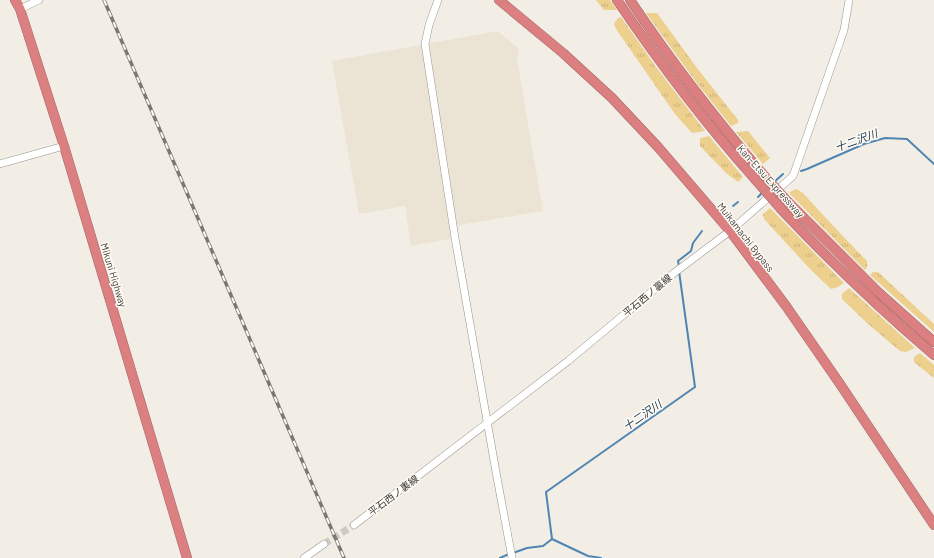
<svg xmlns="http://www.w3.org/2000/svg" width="934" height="558" font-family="Barlow,'Noto Sans JP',sans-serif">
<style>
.built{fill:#ebe4d4}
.grass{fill:url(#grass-tufts)}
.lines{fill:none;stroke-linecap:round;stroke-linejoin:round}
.stream{stroke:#5085b2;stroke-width:2}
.secondary-tunnel{stroke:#cdcac3;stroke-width:7;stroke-dasharray:7 3.5;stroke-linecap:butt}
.secondary-casing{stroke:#97948c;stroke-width:8}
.highway-casing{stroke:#a36767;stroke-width:10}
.secondary{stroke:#fff;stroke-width:7}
.highway{stroke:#db7f81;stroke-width:9}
.rail-casing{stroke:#7a7873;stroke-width:3.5}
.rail{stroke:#fffbf5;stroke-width:2;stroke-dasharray:6;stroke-linecap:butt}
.highway-bridge-casing{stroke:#a36767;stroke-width:10;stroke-linecap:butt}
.highway-bridge{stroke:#db7f81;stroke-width:9}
.labels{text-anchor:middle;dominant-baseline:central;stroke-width:3;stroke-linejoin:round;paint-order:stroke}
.street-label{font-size:10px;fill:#3b3a37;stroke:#fffbf5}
.water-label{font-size:11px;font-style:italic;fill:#173651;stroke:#fffbf5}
</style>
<defs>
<pattern id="grass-tufts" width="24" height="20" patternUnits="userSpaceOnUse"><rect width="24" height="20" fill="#edcf8e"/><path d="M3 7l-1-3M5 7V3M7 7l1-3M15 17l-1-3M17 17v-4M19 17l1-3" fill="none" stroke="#ccb27b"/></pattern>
</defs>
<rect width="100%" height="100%" fill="#f2eee6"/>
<polygon class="built" points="498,31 519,49 517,59 543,211 454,226 455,238 411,246 405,206 359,214 332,61"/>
<g class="grass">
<polygon points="596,0 610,0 617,10 604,10"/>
<polygon points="646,13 657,13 697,68 738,120 738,123 731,126 696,82"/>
<polygon points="621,17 656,67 705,131 692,133 675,114 616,29 614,24 618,18"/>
<polygon points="748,131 770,158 763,164 736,132"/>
<polygon points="709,136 743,177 738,182 726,173 700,146 700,139 701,138"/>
<path d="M795,189L798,190L803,193C824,216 845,239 867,261V267L865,270L789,193Z"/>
<polygon points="770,208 844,283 838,287 831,289 810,269 764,219 763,214"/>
<polygon points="873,272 878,272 934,324 934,332 870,275"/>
<polygon points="849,288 915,348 906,352 900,351 868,324 842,299 842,294"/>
<polygon points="920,353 934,365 934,378 914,362 914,357"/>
</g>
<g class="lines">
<g class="stream">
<polyline points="801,171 807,169 864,144 885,138 907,139 934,164"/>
<polyline points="773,183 783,174"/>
<polyline points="758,197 762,193"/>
<polyline points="733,206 738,202"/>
<polyline points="679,266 678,261 691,251 693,243 702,231"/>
<polyline points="552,539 546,492 695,387 679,271"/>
<polyline points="552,539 588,556 601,558"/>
<polyline points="513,553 527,548 543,546 552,539"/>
<polyline points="500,558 509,554"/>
</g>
<polyline class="secondary-tunnel" points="324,544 354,525"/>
<g class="secondary-casing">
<g id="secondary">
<polyline points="438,0 429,25 425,44 455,238 496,472 512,558"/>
<polyline points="20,9 39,0"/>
<polyline points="0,164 64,146"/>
<polyline points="354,525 568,361 674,273 730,231 793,176 844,30 849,0"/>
<polyline points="304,558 324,544"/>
</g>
</g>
<g class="highway-casing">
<g id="highway">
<polyline points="15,0 20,9 64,146 187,558"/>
<polyline points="499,0 563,53 612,98 658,147 730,231 786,306 840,384 934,525"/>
<path d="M617,0C659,62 704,122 754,178"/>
<path d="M630,0C670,60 714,117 761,172"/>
<polyline points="788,202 878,292 934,342"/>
<path d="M781,209C829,260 880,309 934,355"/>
</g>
</g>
<use href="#secondary" class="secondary"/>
<use href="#highway" class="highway"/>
<g class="rail-casing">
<polyline id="rail" points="104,0 344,558"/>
</g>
<use href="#rail" class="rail"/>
<g class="highway-bridge-casing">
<g id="highway-bridge">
<polyline points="761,172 788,202"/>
<polyline points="754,178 781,209"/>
</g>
</g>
<use href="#highway-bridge" class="highway-bridge"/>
</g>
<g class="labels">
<g class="street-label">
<text transform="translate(771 181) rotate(48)">Kan-Etsu Expressway</text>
<text transform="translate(746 237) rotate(52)">Muikamachi Bypass</text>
<text transform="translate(114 275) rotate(73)">Mikuni Highway</text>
<text transform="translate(647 295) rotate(-40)">平石西ノ裏線</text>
<text transform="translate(393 495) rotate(-37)">平石西ノ裏線</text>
</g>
<g class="water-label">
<text transform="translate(856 140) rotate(-20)">十二沢川</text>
<text transform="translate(642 415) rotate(-35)">十二沢川</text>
</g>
</g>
</svg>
